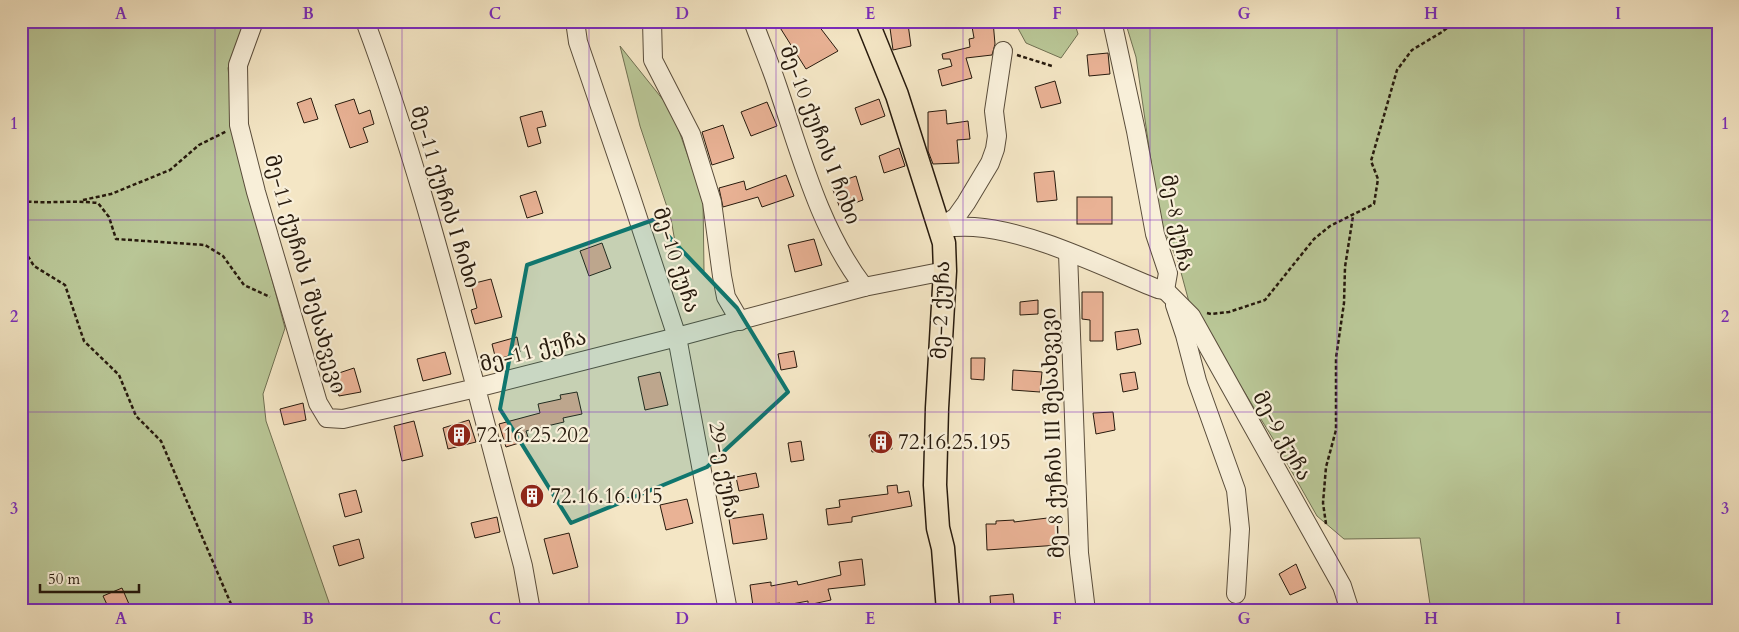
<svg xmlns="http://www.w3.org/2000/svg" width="1739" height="632" font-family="Cardo,'Noto Serif Georgian',serif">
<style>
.green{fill:#b9c696;stroke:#707052}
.building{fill:#e9b295;stroke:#271a0d}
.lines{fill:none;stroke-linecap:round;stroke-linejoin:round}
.minor-casing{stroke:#5a4d3b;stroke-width:20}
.major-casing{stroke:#271a0d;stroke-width:25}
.path{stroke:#271a0d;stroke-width:2.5;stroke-dasharray:4 2.5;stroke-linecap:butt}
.minor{stroke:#f8efd9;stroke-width:18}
.major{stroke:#f4e6c5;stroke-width:22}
.marked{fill:#0f766e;fill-opacity:0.2;stroke:#0f766e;stroke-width:4;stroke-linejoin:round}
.grid{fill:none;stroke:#7b2cbf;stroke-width:1;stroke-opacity:0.55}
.labels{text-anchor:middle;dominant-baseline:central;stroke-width:4.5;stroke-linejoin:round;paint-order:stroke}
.street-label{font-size:21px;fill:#271a0d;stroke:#f8efd9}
.poi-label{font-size:21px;fill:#271a0d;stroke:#f8efd9;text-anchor:start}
.neatline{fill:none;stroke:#7b2cbf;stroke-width:2}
.grid-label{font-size:16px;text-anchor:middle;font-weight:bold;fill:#7b2cbf}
</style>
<rect width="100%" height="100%" fill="#f4e6c5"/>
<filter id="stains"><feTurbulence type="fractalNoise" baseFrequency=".004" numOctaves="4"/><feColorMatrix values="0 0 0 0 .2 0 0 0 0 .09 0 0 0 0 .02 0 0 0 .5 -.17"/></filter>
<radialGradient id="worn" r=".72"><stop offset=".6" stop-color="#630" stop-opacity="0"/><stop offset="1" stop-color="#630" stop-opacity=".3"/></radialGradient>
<g class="green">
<polygon points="21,21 246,21 228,68 236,145 285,328 263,394 266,421 332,611 21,611"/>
<polygon points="1014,21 1074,21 1078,34 1061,58 1026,43"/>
<polygon points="1125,21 1718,21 1718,611 1431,611 1420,538 1344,539 1317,516 1275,442 1189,302 1179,265 1159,217 1136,57"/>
<polygon points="620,46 672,111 703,199 704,271 675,242 671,219 640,126"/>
</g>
<g class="building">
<polygon points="785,21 815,21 838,51 806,69 779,26"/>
<polygon points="971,21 993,21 995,44 992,55 966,58 972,78 942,86 938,70 952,66 950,59 943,59 942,54 970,47 969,39 974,38"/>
<polygon points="908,24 911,46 893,50 890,28"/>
<polygon points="1108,53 1110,74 1089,76 1087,55"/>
<polygon points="1055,81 1061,103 1041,108 1035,87"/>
<polygon points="311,98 318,119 304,123 297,103"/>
<polygon points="354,99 359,114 370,110 374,124 363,128 368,142 350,148 335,105"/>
<polygon points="879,99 885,116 861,125 855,108"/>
<polygon points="767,102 777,126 751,136 741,112"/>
<polygon points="946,110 947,124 968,121 970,139 957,140 959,163 933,164 928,151 928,112"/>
<polygon points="542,111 546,126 537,128 541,143 528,147 520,117"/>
<polygon points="723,125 734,158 712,165 702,132"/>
<polygon points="899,148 905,166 884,173 879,156"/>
<polygon points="1054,171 1057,200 1037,202 1034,173"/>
<polygon points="786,175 794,196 762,207 758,197 723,207 719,188 744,181 746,190"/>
<polygon points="856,176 863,200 840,208 831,185"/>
<polygon points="536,191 543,213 527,218 520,196"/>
<rect x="1077" y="197" width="35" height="27"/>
<polygon points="814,239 822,265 795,272 788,245"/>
<polygon points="602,243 611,268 589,276 580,251"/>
<polygon points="491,279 502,317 475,324 471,310 477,308 471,284"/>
<polygon points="1082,292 1103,292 1103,341 1090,341 1090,320 1082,319"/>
<polygon points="1038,300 1038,314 1020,315 1020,302"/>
<polygon points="1138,329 1141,344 1117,350 1115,332"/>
<polygon points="517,337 520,352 496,360 492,344"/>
<polygon points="794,351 797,367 781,370 778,354"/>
<polygon points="445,352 451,374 423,381 417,359"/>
<polygon points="971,358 985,358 984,380 971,379"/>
<polygon points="354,368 361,392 339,396 333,375"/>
<polygon points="1013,370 1042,372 1040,392 1012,390"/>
<polygon points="660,372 668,405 645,410 638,377"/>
<polygon points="1135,372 1138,389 1123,392 1120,374"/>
<polygon points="577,392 582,414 563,418 564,422 526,431 529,440 506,447 499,424 540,413 538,404 561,399 560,395"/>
<polygon points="303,403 306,420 284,425 280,409"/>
<polygon points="1113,412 1115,430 1096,434 1093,413"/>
<polygon points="469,420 476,442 448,449 443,428"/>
<polygon points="414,421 423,456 402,461 394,426"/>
<polygon points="889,432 892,449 872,452 869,435"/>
<polygon points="801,441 804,460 791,462 788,443"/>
<polygon points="756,473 759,487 739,491 736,477"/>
<polygon points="537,485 541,503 527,507 523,489"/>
<polygon points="897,485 898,493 909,491 912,506 852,517 852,522 828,525 826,509 840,507 839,500 888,494 887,486"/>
<polygon points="356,490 362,512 345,517 339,494"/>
<polygon points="687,499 693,523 666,530 660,505"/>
<polygon points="763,514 767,539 733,544 729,519"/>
<polygon points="497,517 500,532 475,538 471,523"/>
<polygon points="1056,517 1059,545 987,550 986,524 996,524 996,521 1014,520 1014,522"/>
<polygon points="569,533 578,567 553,574 544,539"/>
<polygon points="359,539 364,558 339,566 333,546"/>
<polygon points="862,559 865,585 828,589 831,600 808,605 808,601 781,606 780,603 753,606 750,585 771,582 771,586 797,581 798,585 841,575 839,562"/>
<polygon points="1296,564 1306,588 1290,595 1279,574"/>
<polygon points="122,588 132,611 110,611 103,596"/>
<polygon points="1013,594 1015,611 991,611 990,596"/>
</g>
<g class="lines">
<g class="minor-casing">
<g id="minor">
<path d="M254,21L238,65L239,125L256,192L318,403L327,418L343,419L476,388C443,265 410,141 365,21"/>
<polyline points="575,21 578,42 630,194 677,337 864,287 945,271"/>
<polyline points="652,21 653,60 691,134 712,202 722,276 726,297 740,321"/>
<path d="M753,21C761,43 770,64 777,85C801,155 819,228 864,287"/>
<polyline points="1112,21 1136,131 1155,234 1168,273 1165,290"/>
<path d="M940,228C951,227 963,226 974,227C1032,231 1103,267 1158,289L1165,290"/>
<polyline points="940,228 956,217 966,203 990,163 995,149 997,136 994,111 1003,51"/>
<polyline points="1068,253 1079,553 1086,611"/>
<polyline points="1165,290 1191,316 1342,586 1350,611"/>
<polyline points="1175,305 1185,335 1197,381 1236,490 1240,529 1236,594"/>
<polyline points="531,611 523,566 476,388 677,337 728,611"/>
</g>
</g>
<g class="major-casing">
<polyline id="major" points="867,21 897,95 944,243 945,271 937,408 935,485 938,528 943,548 948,611"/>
</g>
<g class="path">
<polyline points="1017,55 1052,66"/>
<polyline points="83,200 111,194 170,170 199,145 227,131"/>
<path d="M21,201C47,204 72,200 98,203L109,217L116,239L205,245L223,256L244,285L270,297"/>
<polyline points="21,245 34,266 65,285 84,341 119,375 136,416 161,441 234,611"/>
<polyline points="1207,313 1211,314 1229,312 1265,300 1314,239 1330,226 1374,204 1378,179 1371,161 1397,70 1412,50 1442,32 1456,21"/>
<polyline points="1326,524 1323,503 1326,467 1336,430 1336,358 1344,303 1345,267 1353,216"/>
</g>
<use href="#minor" class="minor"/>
<use href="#major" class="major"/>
</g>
<path class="marked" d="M653,220L737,308L788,392L707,467L571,523L500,409L527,265Z"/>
<path class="grid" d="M215,21V611M402,21V611M589,21V611M776,21V611M963,21V611M1150,21V611M1337,21V611M1524,21V611M21,220H1718M21,412H1718"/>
<defs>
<g id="building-disc" transform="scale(1.25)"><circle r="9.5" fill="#8f2418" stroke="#f8efd9"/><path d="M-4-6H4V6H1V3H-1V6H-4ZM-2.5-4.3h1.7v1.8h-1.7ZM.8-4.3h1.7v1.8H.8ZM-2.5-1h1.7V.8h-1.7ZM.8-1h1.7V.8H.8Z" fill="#fff"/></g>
</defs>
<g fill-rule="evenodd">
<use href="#building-disc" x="459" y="435"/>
<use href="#building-disc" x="881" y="442"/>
<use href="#building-disc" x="532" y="496"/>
</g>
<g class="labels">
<g class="street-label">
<text transform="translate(820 135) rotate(69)">მე-10 ქუჩის I ჩიხი</text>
<text transform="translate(445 197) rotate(73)">მე-11 ქუჩის I ჩიხი</text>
<text transform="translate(1177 223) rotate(79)">მე-8 ქუჩა</text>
<text transform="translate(676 260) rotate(72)">მე-10 ქუჩა</text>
<text transform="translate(305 274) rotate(74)">მე-11 ქუჩის I შესახვევი</text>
<text transform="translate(941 310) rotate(-88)">მე-2 ქუჩა</text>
<text transform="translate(533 351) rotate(-15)">მე-11 ქუჩა</text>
<text transform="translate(1053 433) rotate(-92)">მე-8 ქუჩის III შესახვევი</text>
<text transform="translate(1282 436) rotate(61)">მე-9 ქუჩა</text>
<text transform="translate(724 470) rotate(80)">29-ე ქუჩა</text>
</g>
<g class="poi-label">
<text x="476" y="435">72.16.25.202</text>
<text x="898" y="442">72.16.25.195</text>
<text x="550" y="496">72.16.16.015</text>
</g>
</g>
<rect width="1739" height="632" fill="none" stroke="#f4e6c5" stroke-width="55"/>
<path d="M40 584v8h99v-8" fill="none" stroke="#271a0d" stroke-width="2.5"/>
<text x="48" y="584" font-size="15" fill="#271a0d" stroke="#f8efd9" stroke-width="4" paint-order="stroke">50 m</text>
<rect x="28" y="28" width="1684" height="576" class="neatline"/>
<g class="grid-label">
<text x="121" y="19">A</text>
<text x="308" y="19">B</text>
<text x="495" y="19">C</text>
<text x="682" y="19">D</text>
<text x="870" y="19">E</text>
<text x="1057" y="19">F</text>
<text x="1244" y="19">G</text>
<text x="1431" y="19">H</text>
<text x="1618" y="19">I</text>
<text x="14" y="129">1</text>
<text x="1725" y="129">1</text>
<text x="14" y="322">2</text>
<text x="1725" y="322">2</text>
<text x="14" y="514">3</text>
<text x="1725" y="514">3</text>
<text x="121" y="624">A</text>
<text x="308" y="624">B</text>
<text x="495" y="624">C</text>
<text x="682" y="624">D</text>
<text x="870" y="624">E</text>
<text x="1057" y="624">F</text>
<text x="1244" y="624">G</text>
<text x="1431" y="624">H</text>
<text x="1618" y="624">I</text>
</g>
<rect width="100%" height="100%" filter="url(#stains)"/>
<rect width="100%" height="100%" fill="url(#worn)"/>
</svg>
